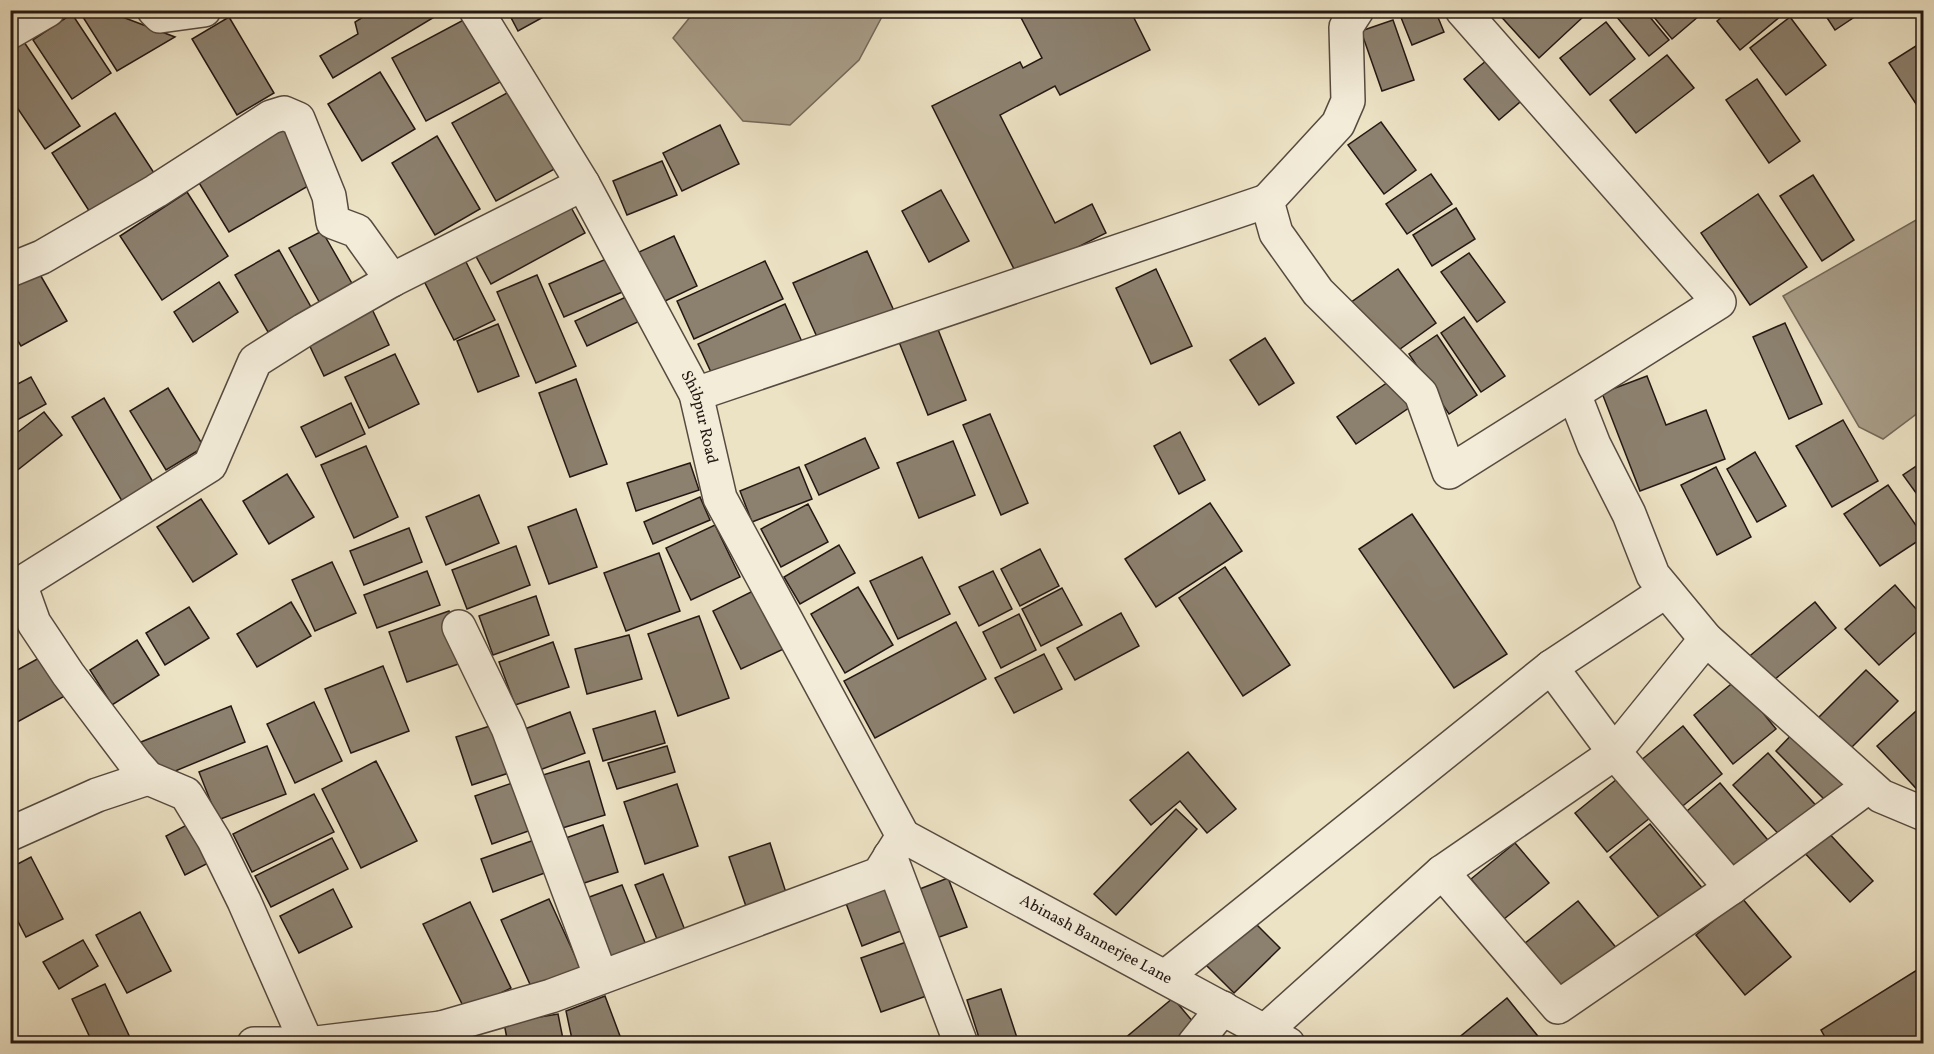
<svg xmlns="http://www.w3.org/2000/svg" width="1934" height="1054" font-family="Vollkorn,serif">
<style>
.water{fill:#a89d88;stroke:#736859;stroke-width:1.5}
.building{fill:#8c816f;stroke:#241813;stroke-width:1.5}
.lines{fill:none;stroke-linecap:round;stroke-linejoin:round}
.minor-casing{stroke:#564a3f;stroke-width:36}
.minor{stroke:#f3ecd9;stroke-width:33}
.labels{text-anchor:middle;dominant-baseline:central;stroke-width:6;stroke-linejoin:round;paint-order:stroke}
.street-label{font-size:16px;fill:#241813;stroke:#f3ecd9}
</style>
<rect width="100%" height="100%" fill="#ece2c4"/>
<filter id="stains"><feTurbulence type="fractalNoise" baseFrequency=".00333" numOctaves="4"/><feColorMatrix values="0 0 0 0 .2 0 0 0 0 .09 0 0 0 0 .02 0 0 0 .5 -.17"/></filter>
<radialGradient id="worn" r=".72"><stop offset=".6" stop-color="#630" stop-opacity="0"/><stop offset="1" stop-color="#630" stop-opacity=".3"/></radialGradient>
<g class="water">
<polygon points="695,11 695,10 885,11 859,60 790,125 743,121 673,38"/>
<polygon points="1923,216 1923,409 1883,439 1859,427 1783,296"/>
</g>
<g class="building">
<polygon points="87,10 104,10 175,37 117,71 81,14"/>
<polygon points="374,10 446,10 333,78 320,56 358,34 355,22"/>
<polygon points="507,10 556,10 518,31"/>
<polygon points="1017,10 1130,10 1150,50 1060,95 1055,86 1000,115 1055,223 1092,204 1106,233 1018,277 932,106 1020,62 1023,68 1042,58"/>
<polygon points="1398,10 1435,10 1444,32 1412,45"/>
<polygon points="1495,10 1577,10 1583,17 1539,58"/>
<polygon points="1611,10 1644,10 1669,40 1649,56"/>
<polygon points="1648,10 1706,10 1672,39"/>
<polygon points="1730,10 1788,10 1740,50 1717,21"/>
<polygon points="1822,10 1865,10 1835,30"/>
<polygon points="72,14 111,73 72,99 33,40"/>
<polygon points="471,16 504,80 426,121 392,58"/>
<polygon points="229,17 274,93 237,115 192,39"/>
<polygon points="1790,17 1826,65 1786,95 1750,48"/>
<polygon points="1393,20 1414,80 1382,91 1361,31"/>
<polygon points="1606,22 1635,59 1590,95 1560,58"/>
<polygon points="22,39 80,126 45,149 10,97 10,46"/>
<polygon points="1919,44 1924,51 1924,116 1889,63"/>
<polygon points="1498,51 1532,92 1499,120 1464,79"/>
<polygon points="1667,55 1694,88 1636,133 1610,100"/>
<polygon points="380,72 415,129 362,161 328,104"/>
<polygon points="1757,79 1800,141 1769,163 1726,100"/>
<polygon points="516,88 560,166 496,201 452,123"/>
<polygon points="115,113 156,176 93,217 52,153"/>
<polygon points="279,122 315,182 229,232 193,173"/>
<polygon points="1381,122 1416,170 1384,194 1348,145"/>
<polygon points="720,125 739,164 682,191 663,153"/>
<polygon points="437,136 480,209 435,235 392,163"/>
<polygon points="662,161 677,195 627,215 613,181"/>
<polygon points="1431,174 1452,204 1407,234 1386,204"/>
<polygon points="1813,175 1854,240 1822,261 1780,196"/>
<polygon points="941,190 969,241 929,262 902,211"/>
<polygon points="187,192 228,256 162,300 120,236"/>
<polygon points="1758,194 1807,267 1750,305 1701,233"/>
<polygon points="567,200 585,233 491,284 473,251"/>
<polygon points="1456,208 1475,239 1432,266 1413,235"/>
<polygon points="322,231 354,287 321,305 289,248"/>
<polygon points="674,236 697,286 663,302 639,252"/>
<polygon points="279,250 311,307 268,332 235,275"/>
<polygon points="867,251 895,313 821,346 793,283"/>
<polygon points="1469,253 1505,302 1477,322 1441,272"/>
<polygon points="613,256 627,290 564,317 549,284"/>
<polygon points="465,260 495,320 454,340 424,281"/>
<polygon points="765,261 783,299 694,339 677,301"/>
<polygon points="35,266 67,321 21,346 10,328 10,280"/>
<polygon points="1156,269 1192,346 1151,364 1116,288"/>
<polygon points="1398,269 1436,323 1389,357 1350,303"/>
<polygon points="537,275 576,366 536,383 497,292"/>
<polygon points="219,282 238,312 193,342 174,312"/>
<polygon points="630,295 642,320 587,346 575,321"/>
<polygon points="785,304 803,344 716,383 698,344"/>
<polygon points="371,307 389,345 324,376 306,338"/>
<polygon points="1464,317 1505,376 1481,392 1441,333"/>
<polygon points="1785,323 1822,404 1789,419 1753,337"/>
<polygon points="498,324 519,376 478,392 457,341"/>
<polygon points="937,327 966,400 928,415 899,342"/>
<polygon points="1437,335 1477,395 1449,414 1409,354"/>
<polygon points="1265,338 1294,383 1259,405 1230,360"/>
<polygon points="395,354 419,404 369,428 345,377"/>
<polygon points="1397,376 1416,403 1356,444 1337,417"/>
<polygon points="1647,376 1666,425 1706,410 1725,459 1640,491 1602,393"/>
<polygon points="31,377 46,404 10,424 10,388"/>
<polygon points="576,379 607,464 570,477 539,393"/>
<polygon points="168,388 204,447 166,470 130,411"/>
<polygon points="104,398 153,482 122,501 72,417"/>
<polygon points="351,403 365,434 316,457 301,427"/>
<polygon points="44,412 62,435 10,476 10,438"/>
<polygon points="990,414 1028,503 1001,515 963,425"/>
<polygon points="1843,420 1878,481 1832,507 1796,446"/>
<polygon points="1180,432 1205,480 1179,494 1154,446"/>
<polygon points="865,438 879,468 819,495 805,465"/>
<polygon points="953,441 975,495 919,518 897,463"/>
<polygon points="366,446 398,517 354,538 321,465"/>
<polygon points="1755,452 1786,506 1757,522 1727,469"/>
<polygon points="1924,461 1924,504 1903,475"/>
<polygon points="690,463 699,490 636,511 627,483"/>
<polygon points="799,467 812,499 752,522 740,491"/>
<polygon points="1716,467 1751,537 1717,555 1681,485"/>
<polygon points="287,474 314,517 269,544 243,501"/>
<polygon points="1888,485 1924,537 1880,566 1844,514"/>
<polygon points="479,495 499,543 446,565 426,517"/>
<polygon points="700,497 710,520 653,544 644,522"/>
<polygon points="201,499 237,554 193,582 157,527"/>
<polygon points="1210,503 1242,551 1156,607 1125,559"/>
<polygon points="808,504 828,542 781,567 761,529"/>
<polygon points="576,509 597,567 549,584 528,527"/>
<polygon points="1412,514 1507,654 1454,688 1359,549"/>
<polygon points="715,525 740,577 691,600 666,548"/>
<polygon points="409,528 422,562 364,585 350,551"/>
<polygon points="839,545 855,573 800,604 784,577"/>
<polygon points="516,546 530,585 467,609 452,570"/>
<polygon points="1040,549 1059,586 1020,606 1001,569"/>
<polygon points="659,553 680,611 626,631 604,573"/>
<polygon points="922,557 950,614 898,639 870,581"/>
<polygon points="332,562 356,613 315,631 292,580"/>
<polygon points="1225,567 1290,665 1243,696 1179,598"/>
<polygon points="427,571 440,605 377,628 364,595"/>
<polygon points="993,571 1012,609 979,626 959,587"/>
<polygon points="1895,585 1924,618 1924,625 1879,665 1845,629"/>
<polygon points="761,587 790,646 741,669 713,611"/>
<polygon points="858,587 893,645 845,673 811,614"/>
<polygon points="1062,588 1082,625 1041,646 1022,609"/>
<polygon points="536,596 549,635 493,655 479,616"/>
<polygon points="291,602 311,636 257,667 237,634"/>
<polygon points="1815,602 1836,628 1768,685 1746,659"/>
<polygon points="189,607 209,638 165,665 146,633"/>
<polygon points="449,611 467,661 407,682 389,632"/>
<polygon points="1121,613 1139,646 1075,680 1057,648"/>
<polygon points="1019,614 1036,650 1001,668 983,632"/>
<polygon points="699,616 729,698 678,716 648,634"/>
<polygon points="956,622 986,679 875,738 844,681"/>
<polygon points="629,635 642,679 587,694 575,649"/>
<polygon points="137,640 159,675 112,705 90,670"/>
<polygon points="553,642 569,687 515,705 499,662"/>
<polygon points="50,652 72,692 10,726 10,674"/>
<polygon points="1044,654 1062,689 1014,713 995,678"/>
<polygon points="383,666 409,731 351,753 325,689"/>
<polygon points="1866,670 1898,701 1848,751 1817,719"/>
<polygon points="1736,680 1776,729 1733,764 1694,715"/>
<polygon points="314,702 342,761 295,783 267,724"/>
<polygon points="1924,704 1924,797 1877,746"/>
<polygon points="231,706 245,742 156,779 141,742"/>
<polygon points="655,711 665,743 603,761 593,729"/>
<polygon points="570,712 585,753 537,771 522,730"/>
<polygon points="496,724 512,772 472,785 456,737"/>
<polygon points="1683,726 1722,774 1679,809 1640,761"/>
<polygon points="1800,726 1856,781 1831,806 1776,751"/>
<polygon points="267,746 286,794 218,820 199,772"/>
<polygon points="667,746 675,772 617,789 608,763"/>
<polygon points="1188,752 1236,809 1207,833 1180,801 1151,825 1130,800"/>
<polygon points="1768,753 1822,812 1787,843 1733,785"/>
<polygon points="376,761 417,841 361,868 322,789"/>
<polygon points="589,761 605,815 559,829 543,775"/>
<polygon points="1622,775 1655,814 1607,852 1575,813"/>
<polygon points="518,781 534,829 492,844 475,796"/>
<polygon points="1720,783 1772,845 1733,877 1681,816"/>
<polygon points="677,784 698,846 645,864 624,802"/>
<polygon points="314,794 334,832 252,872 233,834"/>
<polygon points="1176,809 1197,829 1116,915 1094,894"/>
<polygon points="198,819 218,858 185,875 166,836"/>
<polygon points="1650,824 1703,889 1663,922 1610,857"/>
<polygon points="603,825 618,872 575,886 560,840"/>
<polygon points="1825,829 1873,881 1850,902 1802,850"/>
<polygon points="332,838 348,869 271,907 255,876"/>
<polygon points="537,839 550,871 493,892 481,859"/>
<polygon points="770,843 789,902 749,915 729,857"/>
<polygon points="1515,843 1549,883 1504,919 1471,879"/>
<polygon points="31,857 63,919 26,937 10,906 10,868"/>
<polygon points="663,874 688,938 661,949 635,885"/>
<polygon points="948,878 967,927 931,940 912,892"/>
<polygon points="893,880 911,927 862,946 844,898"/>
<polygon points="622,885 648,950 611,966 584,899"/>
<polygon points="333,889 352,927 299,953 280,916"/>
<polygon points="1742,898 1791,957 1745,995 1696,935"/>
<polygon points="549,899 581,969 533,991 501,920"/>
<polygon points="1578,901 1618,950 1565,993 1524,944"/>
<polygon points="470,902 511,988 465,1010 423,924"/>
<polygon points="140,912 171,971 127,993 96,935"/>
<polygon points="1252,920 1280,948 1234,993 1206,965"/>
<polygon points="83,940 98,966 59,989 43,962"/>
<polygon points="912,940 932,994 881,1012 861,958"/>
<polygon points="1917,970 1924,980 1924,1044 1829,1044 1821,1030"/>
<polygon points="105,984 133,1044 93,1044 72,999"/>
<polygon points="1001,989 1019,1044 981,1044 967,1000"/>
<polygon points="605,996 623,1044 573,1044 566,1011"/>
<polygon points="1173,998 1199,1029 1182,1044 1118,1044"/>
<polygon points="1507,998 1541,1040 1536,1044 1451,1044"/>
<polygon points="558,1014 564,1044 508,1044 504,1023"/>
</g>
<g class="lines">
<g class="minor-casing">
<g id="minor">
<polyline points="154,10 160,16 204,10"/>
<path id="s1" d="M476,10L583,184L696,394L720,498L903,836"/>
<polyline points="1357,10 1346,27 1348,101 1338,124 1267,201 1276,233 1318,292 1421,394 1449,472 1719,302 1462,10"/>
<polyline points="10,32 48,10"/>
<polyline points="10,270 42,257 156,191 271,117 284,113 298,119 329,196 333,222 357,231 392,280"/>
<polyline points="696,394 1267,201"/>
<polyline points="1574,394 1594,445 1629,514 1653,575 1706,639 1881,796 1924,814"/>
<polyline points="20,584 34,623 68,674 135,763 148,778 186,794 214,840 244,901 307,1044"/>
<polyline points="10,586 20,584 210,465 255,361 304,330 392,280 583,184"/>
<polyline points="459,627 508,728 601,977"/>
<polyline points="1551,667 1614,752 1731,888"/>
<polyline points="10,834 97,795 148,778"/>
<path id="s2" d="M903,836L1288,1044"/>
<polyline points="890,856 961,1044"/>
<polyline points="1442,872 1558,1007 1731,888 1869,786"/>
<polyline points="1165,977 1551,667 1666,591"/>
<polyline points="1265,1031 1442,872 1612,755 1706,639"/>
<polyline points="254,1044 282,1044"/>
<polyline points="308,1044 441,1028"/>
<polyline points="428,1044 441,1028 551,996 879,874 903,836"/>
<polyline points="1194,1044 1223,1008"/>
</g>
</g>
<use href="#minor" class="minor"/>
</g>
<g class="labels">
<g class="street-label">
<text stroke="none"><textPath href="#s1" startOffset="466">Shibpur Road</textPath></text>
<text stroke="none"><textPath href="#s2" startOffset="219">Abinash Bannerjee Lane</textPath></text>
</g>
</g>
<rect width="1934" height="1054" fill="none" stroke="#ece2c4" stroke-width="36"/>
<rect x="12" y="12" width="1910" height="1030" fill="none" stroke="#241813" stroke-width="3"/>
<rect x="18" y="18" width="1898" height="1018" fill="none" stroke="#241813" stroke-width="1.5"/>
<rect width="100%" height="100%" filter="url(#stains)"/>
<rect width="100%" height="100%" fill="url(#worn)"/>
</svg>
